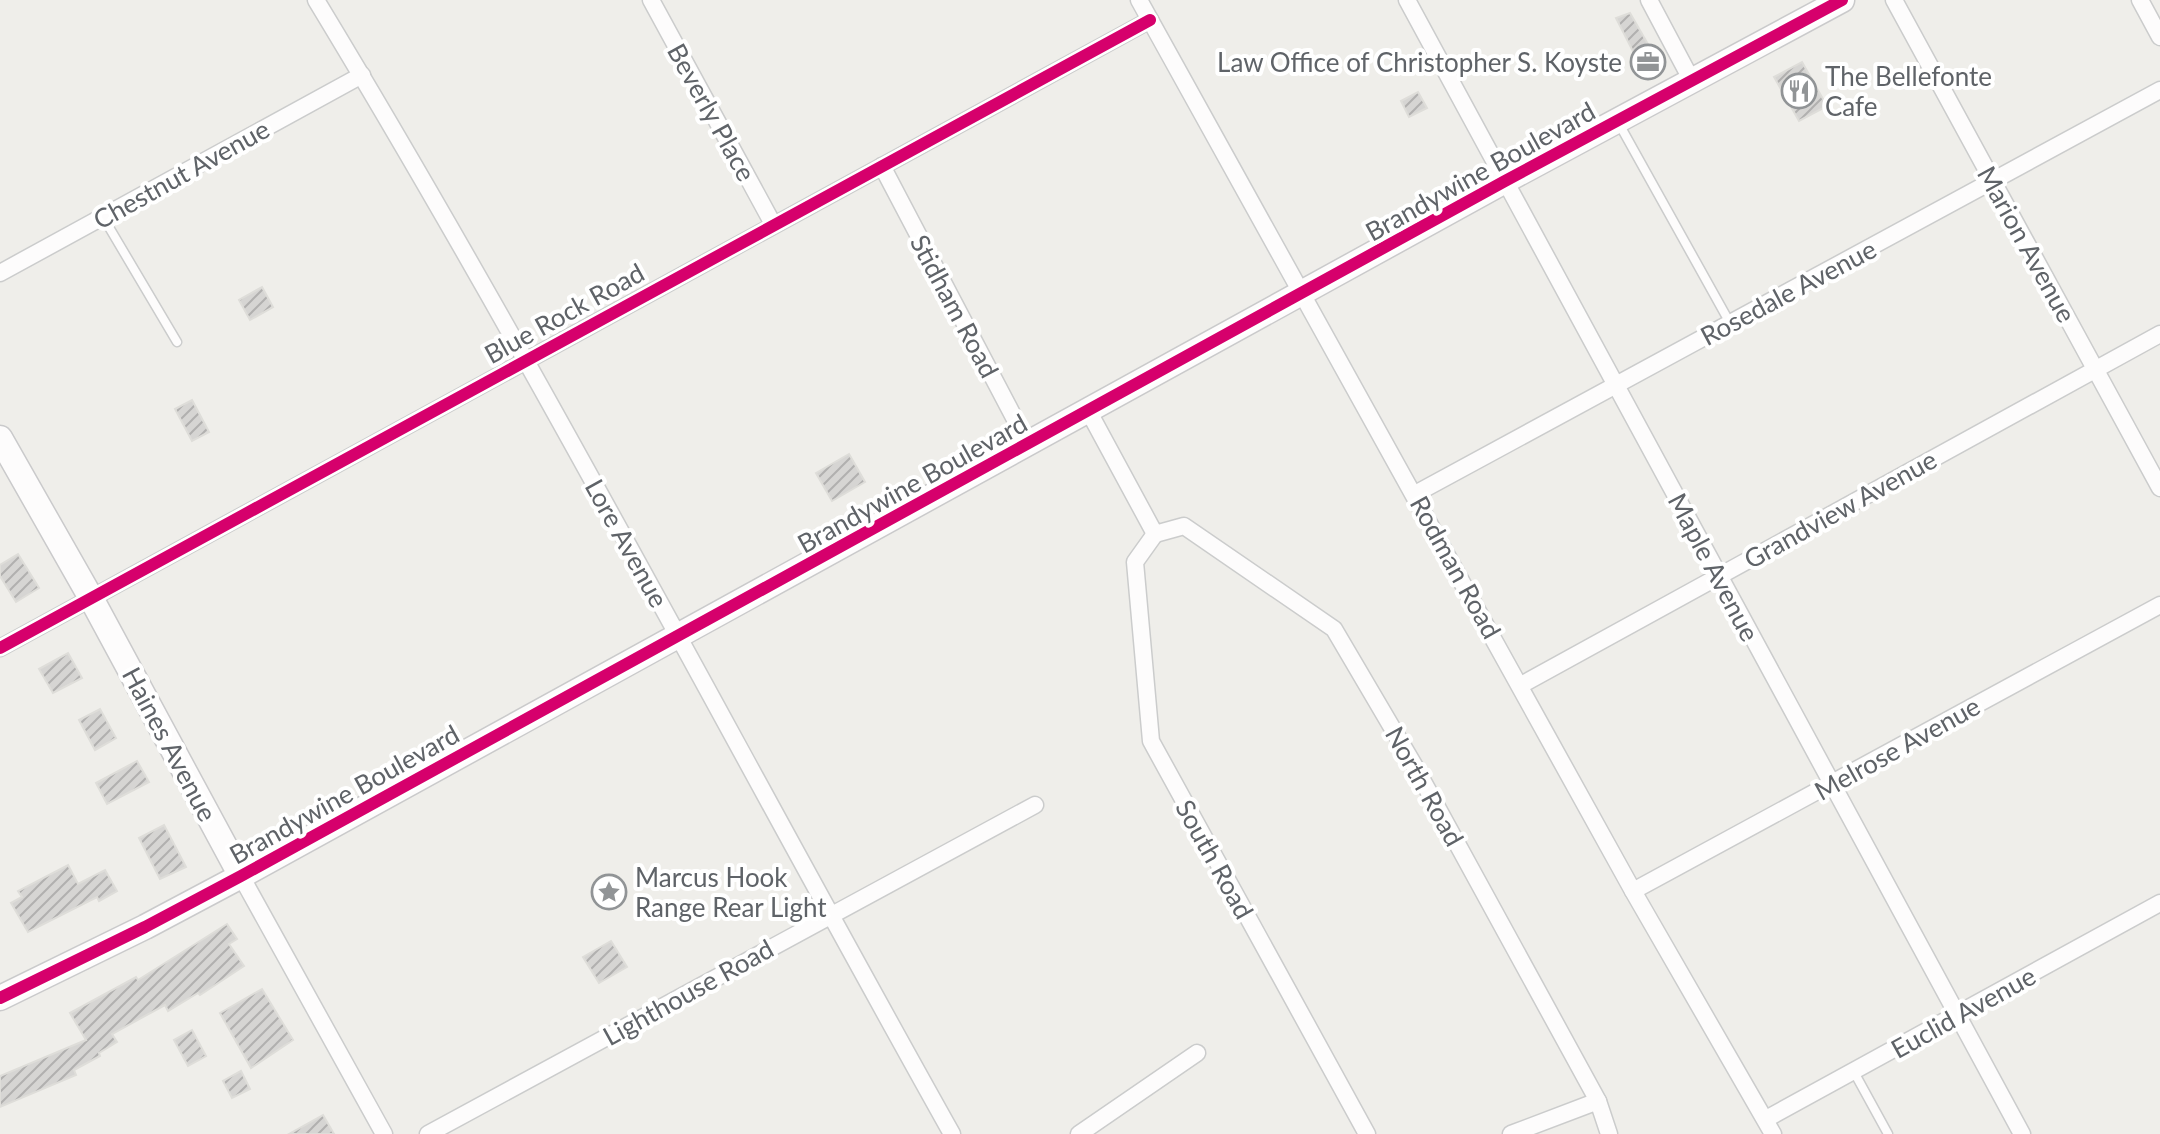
<svg xmlns="http://www.w3.org/2000/svg" width="2160" height="1134" font-family="Lato,sans-serif">
<style>
.building{fill:url(#building-hatch);stroke:#deddd9;stroke-width:2}
.lines{fill:none;stroke-linecap:round;stroke-linejoin:round}
.lane-casing{stroke:#cbcccc;stroke-width:11}
.street-casing{stroke:#cbcccc;stroke-width:19}
.secondary-casing{stroke:#cacacb;stroke-width:27}
.lane{stroke:#fdfcfc;stroke-width:8}
.street{stroke:#fdfcfc;stroke-width:16}
.secondary{stroke:#fdfcfc;stroke-width:24}
.cycleway-casing{stroke:#fff;stroke-width:17}
.cycleway{stroke:#d6006c;stroke-width:12}
.labels{text-anchor:middle;dominant-baseline:central;stroke-width:8;stroke-linejoin:round;paint-order:stroke}
.poi-label{font-size:26px;fill:#5f6368;stroke:#fff;text-anchor:start}
.street-label{font-size:26px;fill:#5f6368;stroke:#fff}
</style>
<defs>
<pattern id="building-hatch" width="6" height="6" patternUnits="userSpaceOnUse" patternTransform="scale(2)"><rect width="6" height="6" fill="#d6d5d3"/><path d="M-1 1l2-2M0 6l6-6M5 7l2-2" fill="none" stroke="#b1b0af"/></pattern>
</defs>
<rect width="100%" height="100%" fill="#efeeea"/>
<g class="building">
<polygon points="1630,13 1660,65 1644,73 1616,18"/>
<polygon points="1802,62 1827,106 1799,121 1774,77"/>
<polygon points="1418,92 1427,108 1409,117 1401,101"/>
<polygon points="262,287 273,307 250,320 239,300"/>
<polygon points="192,400 209,432 192,441 175,409"/>
<polygon points="849,454 865,482 832,501 816,473"/>
<polygon points="18,554 39,588 16,602 0,576 0,565"/>
<polygon points="68,653 82,678 53,693 39,669"/>
<polygon points="100,709 116,738 95,750 79,720"/>
<polygon points="137,761 149,782 107,804 96,783"/>
<polygon points="164,825 186,867 160,879 139,838"/>
<polygon points="68,865 78,884 105,870 117,891 99,901 97,897 28,932 11,903 22,897 18,891"/>
<polygon points="227,924 237,939 229,944 244,966 200,995 198,993 168,1011 165,1005 112,1034 117,1042 99,1053 100,1056 74,1070 76,1075 0,1107 0,1076 86,1040 70,1013 136,977 138,980"/>
<polygon points="611,941 627,967 599,983 583,957"/>
<polygon points="262,989 293,1040 251,1068 220,1013"/>
<polygon points="192,1030 206,1056 188,1066 174,1040"/>
<polygon points="241,1071 250,1089 232,1098 223,1081"/>
<polygon points="323,1115 334,1134 289,1134"/>
</g>
<g class="lines">
<g class="lane-casing">
<g id="lane">
<polyline points="1618,122 1730,323"/>
<polyline points="103,217 177,342"/>
<polyline points="1854,1072 1888,1134"/>
</g>
</g>
<g class="street-casing">
<g id="street">
<path d="M316,0C541,371 740,756 952,1134"/>
<polyline points="651,0 773,224"/>
<polyline points="1139,0 1633,891 1773,1134"/>
<polyline points="1407,0 2022,1134"/>
<polyline points="1649,0 1692,81"/>
<polyline points="1894,0 2160,488"/>
<polyline points="2140,0 2160,37"/>
<polyline points="882,166 1029,446"/>
<polyline points="0,273 362,75"/>
<polyline points="1089,412 1155,534 1184,526 1334,629 1414,765 1598,1101 1609,1134"/>
<polyline points="1415,494 2160,90"/>
<polyline points="1155,534 1135,562 1151,741 1367,1134"/>
<polyline points="0,648 1150,20"/>
<polyline points="1521,685 2160,334"/>
<polyline points="241,876 384,1134"/>
<polyline points="1633,891 2160,605"/>
<polyline points="1766,1119 2160,903"/>
<polyline points="428,1134 1035,805"/>
<polyline points="1079,1134 1197,1053"/>
<polyline points="1511,1134 1598,1101"/>
</g>
</g>
<g class="secondary-casing">
<g id="secondary">
<polyline points="0,438 91,598 241,876"/>
<polyline points="0,998 145,927 241,876 1505,181 1842,0"/>
</g>
</g>
<use href="#lane" class="lane"/>
<use href="#street" class="street"/>
<use href="#secondary" class="secondary"/>
<g class="cycleway-casing">
<g id="cycleway">
<polyline points="0,648 1150,20"/>
<polyline points="0,998 145,927 241,876 1505,181 1842,0"/>
</g>
</g>
<use href="#cycleway" class="cycleway"/>
</g>
<defs>
<g id="office-ring" transform="scale(1.8)"><circle r="9.5" fill="#fff" stroke="#919496" stroke-width="1.5"/><path d="M-6-3h4V-5.5h4V-3h4V5H-6ZM-1-4.5V-3h2v-1.5ZM-6 0V1H6V0Z" fill="#919496"/></g>
<g id="restaurant-ring" transform="scale(1.8)"><circle r="9.5" fill="#fff" stroke="#919496" stroke-width="1.5"/><path d="M-5-6h1v4h1v-4h1v4h1v-4h1v5L-1.5 .5V6h-2V.5L-5-1ZM5-6V6H3V1.5H1.5Q1.5-4 5-6Z" fill="#919496"/></g>
<g id="sight-ring" transform="scale(1.8)"><circle r="9.5" fill="#fff" stroke="#919496" stroke-width="1.5"/><path d="M0-6L1.8-2.2L6-1.7L2.9 1.2L3.7 5.4L0 3.3L-3.7 5.4L-2.9 1.2L-6-1.7L-1.8-2.2Z" fill="#919496"/></g>
</defs>
<g fill-rule="evenodd">
<use href="#office-ring" x="1648" y="62"/>
<use href="#restaurant-ring" x="1799" y="91"/>
<use href="#sight-ring" x="609" y="892"/>
</g>
<g class="labels">
<g class="poi-label">
<text x="1622" y="62" text-anchor="end">Law Office of Christopher S. Koyste</text>
<text x="1825" y="76">The Bellefonte<tspan x="1825" dy="30">Cafe</tspan></text>
<text x="635" y="877">Marcus Hook<tspan x="635" dy="30">Range Rear Light</tspan></text>
</g>
<g class="street-label">
<text transform="translate(712 112) rotate(61)">Beverly Place</text>
<text transform="translate(1480 171) rotate(-29)">Brandywine Boulevard</text>
<text transform="translate(181 174) rotate(-29)">Chestnut Avenue</text>
<text transform="translate(2027 244) rotate(61)">Marion Avenue</text>
<text transform="translate(1788 292) rotate(-28)">Rosedale Avenue</text>
<text transform="translate(955 306) rotate(62)">Stidham Road</text>
<text transform="translate(564 313) rotate(-29)">Blue Rock Road</text>
<text transform="translate(912 483) rotate(-29)">Brandywine Boulevard</text>
<text transform="translate(1840 509) rotate(-29)">Grandview Avenue</text>
<text transform="translate(627 543) rotate(61)">Lore Avenue</text>
<text transform="translate(1456 567) rotate(61)">Rodman Road</text>
<text transform="translate(1714 567) rotate(62)">Maple Avenue</text>
<text transform="translate(170 744) rotate(62)">Haines Avenue</text>
<text transform="translate(1897 748) rotate(-29)">Melrose Avenue</text>
<text transform="translate(1425 786) rotate(61)">North Road</text>
<text transform="translate(344 794) rotate(-29)">Brandywine Boulevard</text>
<text transform="translate(1215 859) rotate(61)">South Road</text>
<text transform="translate(688 992) rotate(-29)">Lighthouse Road</text>
<text transform="translate(1963 1012) rotate(-29)">Euclid Avenue</text>
</g>
</g>
</svg>
